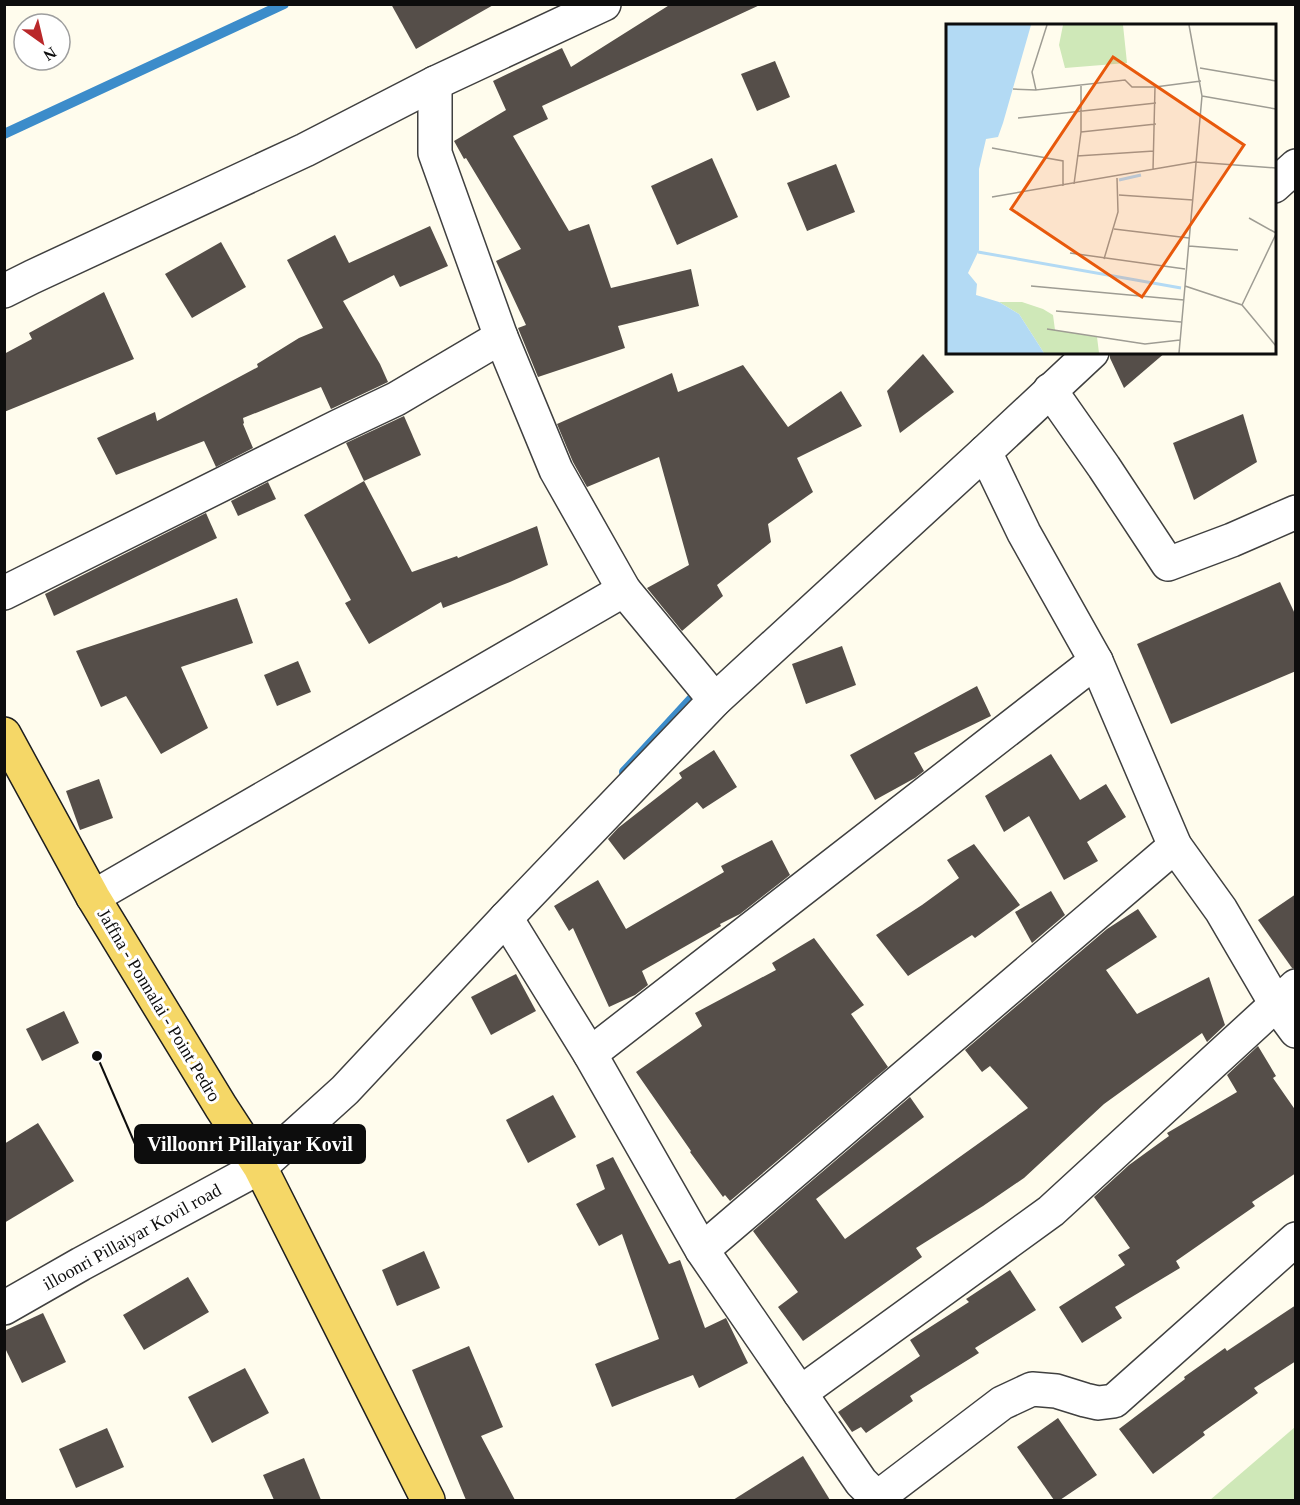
<svg xmlns="http://www.w3.org/2000/svg" width="1300" height="1505" font-family="Georgia,serif">
<style>
.green{fill:#cfe8b8}
.lines{fill:none;stroke-linecap:round;stroke-linejoin:round}
.stream{stroke:#3c8cca;stroke-width:10}
.building{fill:#554e49}
.minor-casing{stroke:#404040;stroke-width:36}
.primary-casing{stroke:#1e1e1e;stroke-width:36}
.minor{stroke:#fff;stroke-width:33}
.primary{stroke:#f5d767;stroke-width:33}
.labels{text-anchor:middle;dominant-baseline:central;stroke-width:6;stroke-linejoin:round;paint-order:stroke}
.street-label{font-size:18px;fill:#0d0d0d;stroke:#fff}
.inset-river{fill:none;stroke:#b3daf4;stroke-width:3}
.inset-road{fill:none;stroke:#9e9c93;stroke-width:1.5}
.view{fill:#e8590c;fill-opacity:0.15;stroke:#e8590c;stroke-width:3}
.inset-edge{fill:none;stroke:#0d0d0d;stroke-width:3}
.leader{fill:none;stroke:#0d0d0d;stroke-width:2}
.callout-dot{fill:#0d0d0d;stroke:#fff;stroke-width:2}
.callout{fill:#0d0d0d;stroke:#0d0d0d;stroke-width:2}
.callout-label{font-size:20px;text-anchor:middle;font-weight:bold;fill:#fff}
</style>
<rect width="100%" height="100%" fill="#fffced"/>
<polygon class="green" points="1295,1427 1295,1500 1210,1500"/>
<g class="lines">
<g class="stream">
<polyline points="4,134 284,4"/>
<polyline points="624,772 695,695"/>
</g>
</g>
<g class="building">
<polygon points="391,4 495,4 416,49"/>
<polygon points="671,4 762,4 542,106 548,119 513,136 569,231 589,224 611,288 691,269 699,306 618,326 625,348 538,377 518,328 526,325 496,261 521,249 466,158 464,159 454,141 506,110 493,81 562,48 571,67"/>
<polygon points="775,61 790,97 757,111 741,74"/>
<polygon points="712,158 738,217 677,245 651,186"/>
<polygon points="836,164 855,212 807,231 787,183"/>
<polygon points="430,226 448,266 400,287 394,275 343,301 380,364 388,382 331,409 321,387 243,418 244,423 243,424 253,448 216,467 204,441 116,475 97,438 155,412 157,421 258,367 257,364 299,338 323,328 287,260 335,235 349,263"/>
<polygon points="221,242 246,287 192,318 165,274"/>
<polygon points="104,292 134,359 4,412 4,354 32,339 29,333"/>
<polygon points="1110,352 1166,352 1124,388 1110,358"/>
<polygon points="923,354 954,392 900,433 887,391"/>
<polygon points="743,365 788,427 841,391 862,426 797,458 813,492 768,524 771,542 717,585 723,596 682,631 647,588 689,565 659,457 587,487 573,462 557,424 672,373 678,392"/>
<polygon points="1243,414 1257,462 1194,500 1173,443"/>
<polygon points="404,416 421,455 364,481 346,443"/>
<polygon points="364,481 412,572 457,556 458,558 537,526 548,565 510,582 443,608 441,602 369,644 345,603 351,600 304,515"/>
<polygon points="268,482 276,499 238,516 231,501"/>
<polygon points="206,513 217,538 54,616 45,594"/>
<polygon points="1280,582 1296,616 1296,671 1171,724 1137,644"/>
<polygon points="237,598 253,643 181,667 208,728 161,754 126,696 101,707 76,651"/>
<polygon points="842,646 856,685 806,704 792,664"/>
<polygon points="298,661 311,692 277,706 264,675"/>
<polygon points="977,686 991,716 914,753 924,771 915,778 875,800 850,755"/>
<polygon points="714,750 737,787 703,809 697,802 624,860 608,839 618,828 682,778 679,773"/>
<polygon points="1051,754 1080,800 1106,784 1126,817 1087,842 1098,861 1064,880 1029,816 1004,832 985,796"/>
<polygon points="99,779 113,818 80,830 66,791"/>
<polygon points="772,840 790,875 740,914 720,924 721,926 642,971 648,985 635,995 609,1007 573,928 569,931 554,906 598,880 626,929 724,872 721,866"/>
<polygon points="974,844 1020,905 975,938 972,935 908,976 876,935 922,905 959,878 947,860"/>
<polygon points="1051,891 1065,915 1032,943 1015,912"/>
<polygon points="1296,894 1296,968 1292,968 1258,920"/>
<polygon points="1138,909 1157,937 1106,970 1137,1014 1209,977 1225,1025 1207,1042 1202,1033 1104,1104 1024,1178 983,1206 916,1248 922,1257 803,1341 778,1307 798,1292 753,1231 910,1097 924,1117 816,1199 845,1239 1028,1108 990,1066 982,1072 965,1050 1107,929"/>
<polygon points="814,938 864,1005 851,1014 888,1067 730,1201 725,1195 723,1197 690,1152 691,1151 636,1072 702,1026 695,1013 776,970 772,963"/>
<polygon points="516,974 536,1011 491,1035 471,997"/>
<polygon points="64,1011 79,1043 42,1061 26,1029"/>
<polygon points="1258,1046 1276,1076 1273,1078 1296,1111 1296,1173 1252,1202 1255,1206 1176,1261 1180,1268 1115,1307 1122,1318 1082,1343 1059,1307 1125,1265 1118,1255 1130,1248 1094,1197 1129,1165 1169,1136 1167,1133 1237,1092 1227,1075"/>
<polygon points="553,1095 576,1137 528,1163 506,1120"/>
<polygon points="38,1123 74,1181 4,1223 4,1144"/>
<polygon points="613,1157 669,1264 680,1260 705,1328 726,1318 748,1363 699,1388 693,1375 612,1407 595,1364 659,1339 622,1234 599,1246 576,1204 605,1189 596,1165"/>
<polygon points="424,1251 440,1288 397,1306 382,1270"/>
<polygon points="1010,1270 1036,1310 975,1348 979,1353 910,1396 913,1401 866,1433 861,1427 852,1432 838,1412 920,1356 910,1340 969,1302 966,1299"/>
<polygon points="188,1277 209,1312 144,1350 123,1315"/>
<polygon points="1296,1305 1296,1361 1254,1388 1258,1393 1203,1432 1205,1435 1153,1474 1119,1429 1185,1379 1184,1377 1225,1348 1227,1351"/>
<polygon points="43,1313 66,1362 22,1383 4,1346 4,1331"/>
<polygon points="469,1346 503,1427 481,1436 515,1500 466,1500 412,1370"/>
<polygon points="245,1368 269,1413 212,1443 188,1397"/>
<polygon points="1058,1418 1097,1475 1060,1500 1054,1500 1017,1447"/>
<polygon points="107,1428 124,1467 76,1488 59,1449"/>
<polygon points="803,1456 830,1500 733,1500"/>
<polygon points="304,1458 321,1500 274,1500 263,1475"/>
</g>
<g class="lines">
<g class="minor-casing">
<g id="minor">
<polyline points="435,83 435,153 501,337 556,470 624,590 715,700"/>
<polyline points="1274,186 1296,166"/>
<polyline points="4,291 32,277 305,150 435,83 604,4"/>
<polyline points="1050,390 1104,467 1168,564 1232,540 1296,512"/>
<polyline points="985,452 1024,533 1096,661 1175,846 1221,910 1276,1004 1296,1031"/>
<polyline points="4,593 339,426 396,399 501,337"/>
<polyline points="93,897 624,590"/>
<polyline points="506,918 590,1054 702,1250 861,1482 877,1498 1002,1403 1032,1389 1056,1391 1085,1400 1098,1403 1114,1401 1296,1239"/>
<polyline points="590,1054 1096,661"/>
<polyline points="702,1250 1175,846"/>
<polyline points="4,1308 81,1264 260,1167 345,1090 506,918 715,700 985,452 1092,352"/>
<polyline points="800,1393 1051,1211 1296,986"/>
</g>
</g>
<g class="primary-casing">
<polyline id="primary" points="4,734 93,897 221,1107 260,1167 428,1500"/>
</g>
<use href="#minor" class="minor"/>
<use href="#primary" class="primary"/>
</g>
<g class="labels">
<g class="street-label">
<text transform="translate(159 1005) rotate(59)">Jaffna - Ponnalai - Point Pedro</text>
<text transform="translate(132 1237) rotate(-29)">illoonri Pillaiyar Kovil road</text>
</g>
</g>
<g transform="translate(946 24)">
<rect width="330" height="330" fill="#fffced"/>
<path d="M117,1H177L181,39L119,44L113,21ZM53,278H76L97,285L107,291L109,306L151,313L153,329H98L73,290Z" fill="#cfe8b8"/>
<path d="M0,1H85L57,99L52,113L40,115L33,145V226L22,249L31,260L30,271L53,278L73,290L98,329H0Z" fill="#b3daf4"/>
<path class="inset-river" d="M173,156L195,151M32,228L235,264"/>
<path class="inset-road" d="M101,1L86,48L90,66L179,56L186,63H209L207,146M254,44L330,57M209,63L255,57M67,65L90,66M256,72L330,85M72,94L210,79M135,108L210,100M46,124L117,137V162M131,132L208,127M128,160L135,108V62M173,171L247,176M46,173L249,138L330,144M303,194L330,209M168,205L243,214M243,222L292,226M124,229L239,245M158,235L172,188L171,154M85,262L238,276M239,262L296,281L330,322M296,281L330,210M110,287L235,298M101,305L199,320L234,316M233,329L256,72L243,1"/>
<path class="view" d="M167,33L298,121L196,273L65,185Z"/>
<rect width="330" height="330" class="inset-edge"/>
</g>
<path class="leader" d="M97 1056L135 1144"/>
<circle class="callout-dot" cx="97" cy="1056" r="6"/>
<rect class="callout" x="135" y="1125" width="230" height="38" rx="6"/>
<g class="callout-label">
<text x="250" y="1151">Villoonri Pillaiyar Kovil</text>
</g>
<rect width="1300" height="1505" fill="none" stroke="#0d0d0d" stroke-width="12"/>
<g transform="translate(42 42) rotate(146)"><circle r="28" fill="#ffffff" stroke="#9e9e9e" stroke-width="1.5"/>
<path d="M0-4.5L10 22L0 15L-10 22Z" fill="#b9282a"/>
<text y="-9" font-size="16" font-weight="bold" text-anchor="middle" fill="#0d0d0d">N</text>
</g>
</svg>
